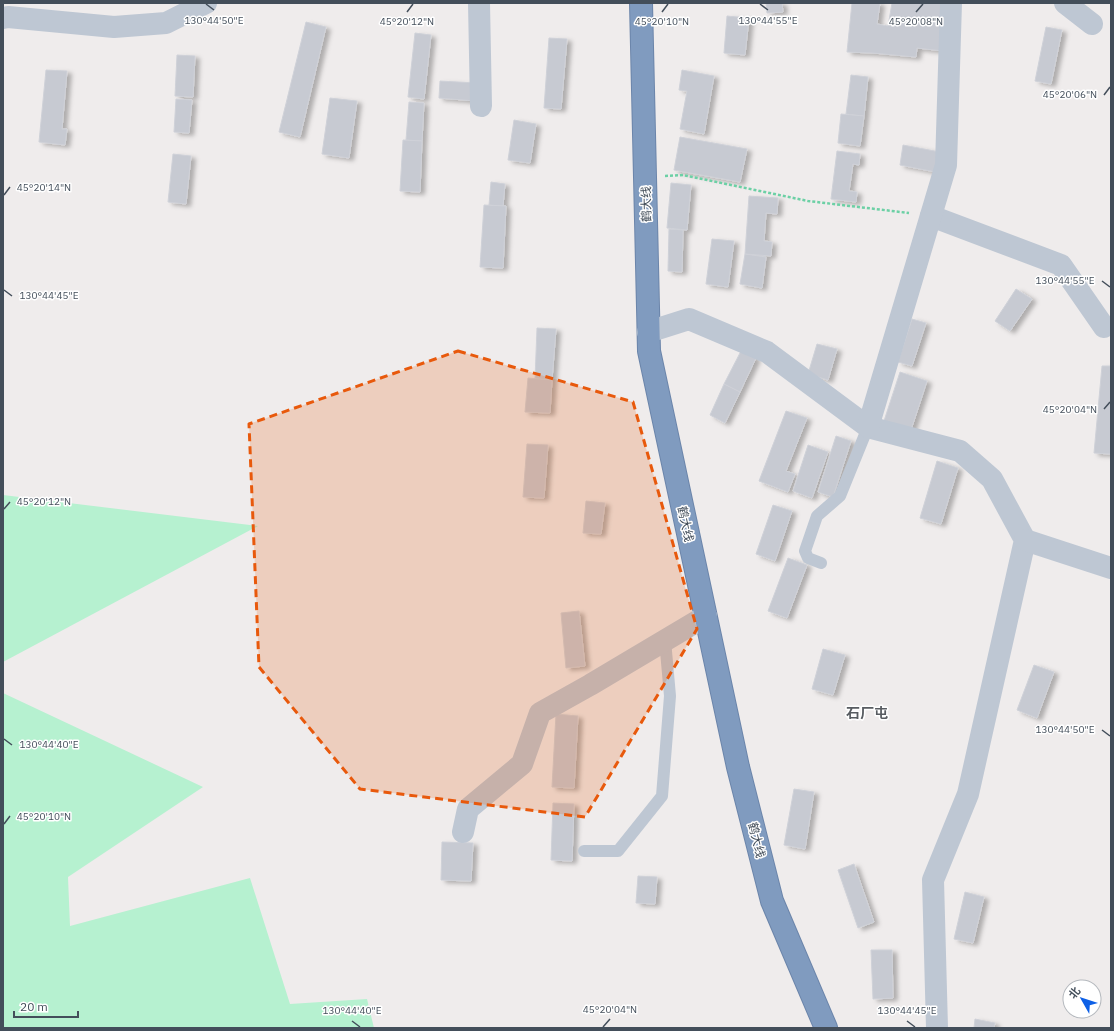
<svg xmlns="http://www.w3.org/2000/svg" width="1114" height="1031" font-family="'IBM Plex Sans','Noto Sans SC',sans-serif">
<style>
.green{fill:#b6f1d0}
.building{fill:#c7cad2;stroke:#cfd1d8;filter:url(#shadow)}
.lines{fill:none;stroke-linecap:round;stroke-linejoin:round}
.highway-casing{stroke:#6b85aa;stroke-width:24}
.path{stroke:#6cd0a5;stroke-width:2.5;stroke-dasharray:3 2;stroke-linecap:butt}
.lane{stroke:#bec7d3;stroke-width:12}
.street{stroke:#bec7d3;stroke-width:22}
.highway{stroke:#809bbf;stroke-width:22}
.marked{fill:#e8590c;fill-opacity:0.2;stroke:#e8590c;stroke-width:3;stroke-dasharray:8 5;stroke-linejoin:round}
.ticks{fill:none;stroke:#434e5a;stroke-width:1.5}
.labels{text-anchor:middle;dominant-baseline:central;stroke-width:3;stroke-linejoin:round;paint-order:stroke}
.street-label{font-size:12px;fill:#434e5a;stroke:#fff}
.quarter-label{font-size:14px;font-weight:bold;fill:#585c61;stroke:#fff}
.ticks-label{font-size:10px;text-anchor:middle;fill:#434e5a;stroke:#fff;stroke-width:3;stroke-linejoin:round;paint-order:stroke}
</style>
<defs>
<filter id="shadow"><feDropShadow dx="4.5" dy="2.5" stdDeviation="2" flood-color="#0004"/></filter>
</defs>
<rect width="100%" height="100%" fill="#efecec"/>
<g class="green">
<polygon points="3,495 258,526 3,662"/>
<polygon points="3,693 203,787 68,877 70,926 250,878 290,1004 367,999 374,1028 3,1028"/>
</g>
<g class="building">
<polygon points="766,3 782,3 783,12 767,13"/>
<polygon points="852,3 880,3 877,24 888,26 892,3 945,3 944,51 917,48 916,57 873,53 847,52"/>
<polygon points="727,16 749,18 745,55 724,53"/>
<polygon points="306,22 326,27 300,137 279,132"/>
<polygon points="1046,27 1062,30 1051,84 1035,81"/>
<polygon points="415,33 431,35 424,99 408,97"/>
<polygon points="549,38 567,39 561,109 544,108"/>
<polygon points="177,55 195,56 193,97 175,96"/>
<polygon points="46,70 67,71 62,129 67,129 65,145 39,142"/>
<polygon points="682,70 714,76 704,134 680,129 687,91 679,90"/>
<polygon points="851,75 868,77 864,116 846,114"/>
<polygon points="440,81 477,83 476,101 439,98"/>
<polygon points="330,98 357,101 349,158 322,154"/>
<polygon points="176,99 192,100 189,133 174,132"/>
<polygon points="409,102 424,103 422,141 406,140"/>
<polygon points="841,114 864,116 860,146 838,143"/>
<polygon points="514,120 536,124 530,163 508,160"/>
<polygon points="680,137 747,149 740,182 674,170"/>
<polygon points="403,140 422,141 420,192 400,191"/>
<polygon points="903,145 940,152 936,172 900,165"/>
<polygon points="837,151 860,154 859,165 853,164 849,191 857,192 856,202 831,199"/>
<polygon points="173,154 191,156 186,204 168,202"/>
<polygon points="491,182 505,184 503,206 489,205"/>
<polygon points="671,183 691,185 687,230 667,228"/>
<polygon points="749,196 778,198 777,214 766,213 764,241 772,242 771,256 745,254"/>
<polygon points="484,205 506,206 503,268 480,267"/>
<polygon points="669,229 683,230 682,272 668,271"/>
<polygon points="712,239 734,241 728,287 706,284"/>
<polygon points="745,254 766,257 762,288 740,284"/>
<polygon points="1016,289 1032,299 1010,331 995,321"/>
<polygon points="912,319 926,323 912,366 898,362"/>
<polygon points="537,328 556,329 552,380 535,379"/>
<polygon points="817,344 837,349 828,380 808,374"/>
<polygon points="741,351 756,358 740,392 724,384"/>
<polygon points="1102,366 1111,366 1111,454 1094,453"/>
<polygon points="900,372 927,381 910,433 883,424"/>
<polygon points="528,378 552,380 550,413 525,412"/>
<polygon points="724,384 740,392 725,423 710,415"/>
<polygon points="786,411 807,418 786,471 795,474 788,492 759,481"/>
<polygon points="836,436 851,441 833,497 818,492"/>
<polygon points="527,444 548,445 544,498 523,497"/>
<polygon points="808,445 828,452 812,498 793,491"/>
<polygon points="937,461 958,468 941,524 920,518"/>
<polygon points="586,501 605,503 601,534 583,533"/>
<polygon points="773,505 792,511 775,561 756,554"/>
<polygon points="788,558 807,565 787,618 768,611"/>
<polygon points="579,611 585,666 566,668 561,613"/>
<polygon points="823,649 845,655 833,695 812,689"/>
<polygon points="1034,665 1054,672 1037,718 1017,710"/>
<polygon points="556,714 578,716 574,788 552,787"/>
<polygon points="794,789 814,792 805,849 784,845"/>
<polygon points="553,803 574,804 572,861 551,860"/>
<polygon points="442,842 473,843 471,881 441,880"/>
<polygon points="854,864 874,922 858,928 838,870"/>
<polygon points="638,876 657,877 655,904 636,903"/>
<polygon points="965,892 984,897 973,943 954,939"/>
<polygon points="871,950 892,950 893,998 873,999"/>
<polygon points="975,1019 995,1023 994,1028 974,1028"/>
</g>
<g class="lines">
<g class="highway-casing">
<polyline id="highway" points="641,3 649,351 738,767 772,901 826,1028"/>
</g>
<polyline class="path" points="665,176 683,175 808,201 909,213"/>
<g class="lane">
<polyline points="821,563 808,558 805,551 817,516 840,496 868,427"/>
<polyline points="584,851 618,851 662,796 670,696 665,640"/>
</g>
<g class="street">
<polyline points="479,3 481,106"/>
<polyline points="1065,3 1092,24"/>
<polyline points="3,18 8,17 114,27 166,23 206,3"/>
<polyline points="931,216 1061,265 1104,327"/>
<polyline points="648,332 689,319 767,352 868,427 960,451 992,479 1025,540 968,794 933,880 937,1028"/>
<polyline points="868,427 946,165 951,3"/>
<polyline points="1025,540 1111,568"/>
<polyline points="463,832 468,809 522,764 540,713 590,685 706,616"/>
</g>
<use href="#highway" class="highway"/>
</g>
<path class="marked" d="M458,351L633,402L697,629L585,817L360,789L259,667L249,424Z"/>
<path class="ticks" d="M206,4L214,10M760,4L768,10M407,12L413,4M662,12L668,4M916,12L923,4M1104,95L1110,87M4,195L10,187M1102,281L1110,287M4,290L12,296M1104,409L1110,402M4,509L10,502M1102,730L1110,736M4,739L12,745M4,824L10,816M352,1021L360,1027M907,1021L915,1027M603,1027L610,1019"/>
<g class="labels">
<g class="street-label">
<text transform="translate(646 204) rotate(-91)">鹤大线</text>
<text transform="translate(686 524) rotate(78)">鹤大线</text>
<text transform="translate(757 840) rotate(76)">鹤大线</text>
</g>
<g class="quarter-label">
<text x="867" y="713">石厂屯</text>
</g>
</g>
<g class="ticks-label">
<text x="214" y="24">130°44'50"E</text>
<text x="768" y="24">130°44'55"E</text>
<text x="407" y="25">45°20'12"N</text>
<text x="662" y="25">45°20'10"N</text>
<text x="916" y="25">45°20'08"N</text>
<text x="1070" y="98">45°20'06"N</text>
<text x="44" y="191">45°20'14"N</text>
<text x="1065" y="284">130°44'55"E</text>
<text x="49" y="299">130°44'45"E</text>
<text x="1070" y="413">45°20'04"N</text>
<text x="44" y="505">45°20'12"N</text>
<text x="1065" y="733">130°44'50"E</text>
<text x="49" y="748">130°44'40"E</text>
<text x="44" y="820">45°20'10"N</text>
<text x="610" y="1013">45°20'04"N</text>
<text x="352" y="1014">130°44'40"E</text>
<text x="907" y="1014">130°44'45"E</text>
</g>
<rect width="1114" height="1031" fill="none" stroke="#434e5a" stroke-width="8"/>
<g transform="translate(1082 999) rotate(309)"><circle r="19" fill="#ffffff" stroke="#b4b8bd"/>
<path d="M0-3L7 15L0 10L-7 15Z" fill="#0e60e6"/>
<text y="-6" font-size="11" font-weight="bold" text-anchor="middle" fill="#434e5a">北</text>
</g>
<path d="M14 1011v6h64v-6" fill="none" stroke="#434e5a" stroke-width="2"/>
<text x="20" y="1011" font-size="12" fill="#434e5a" stroke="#ffffff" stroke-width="3" paint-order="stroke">20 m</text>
</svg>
